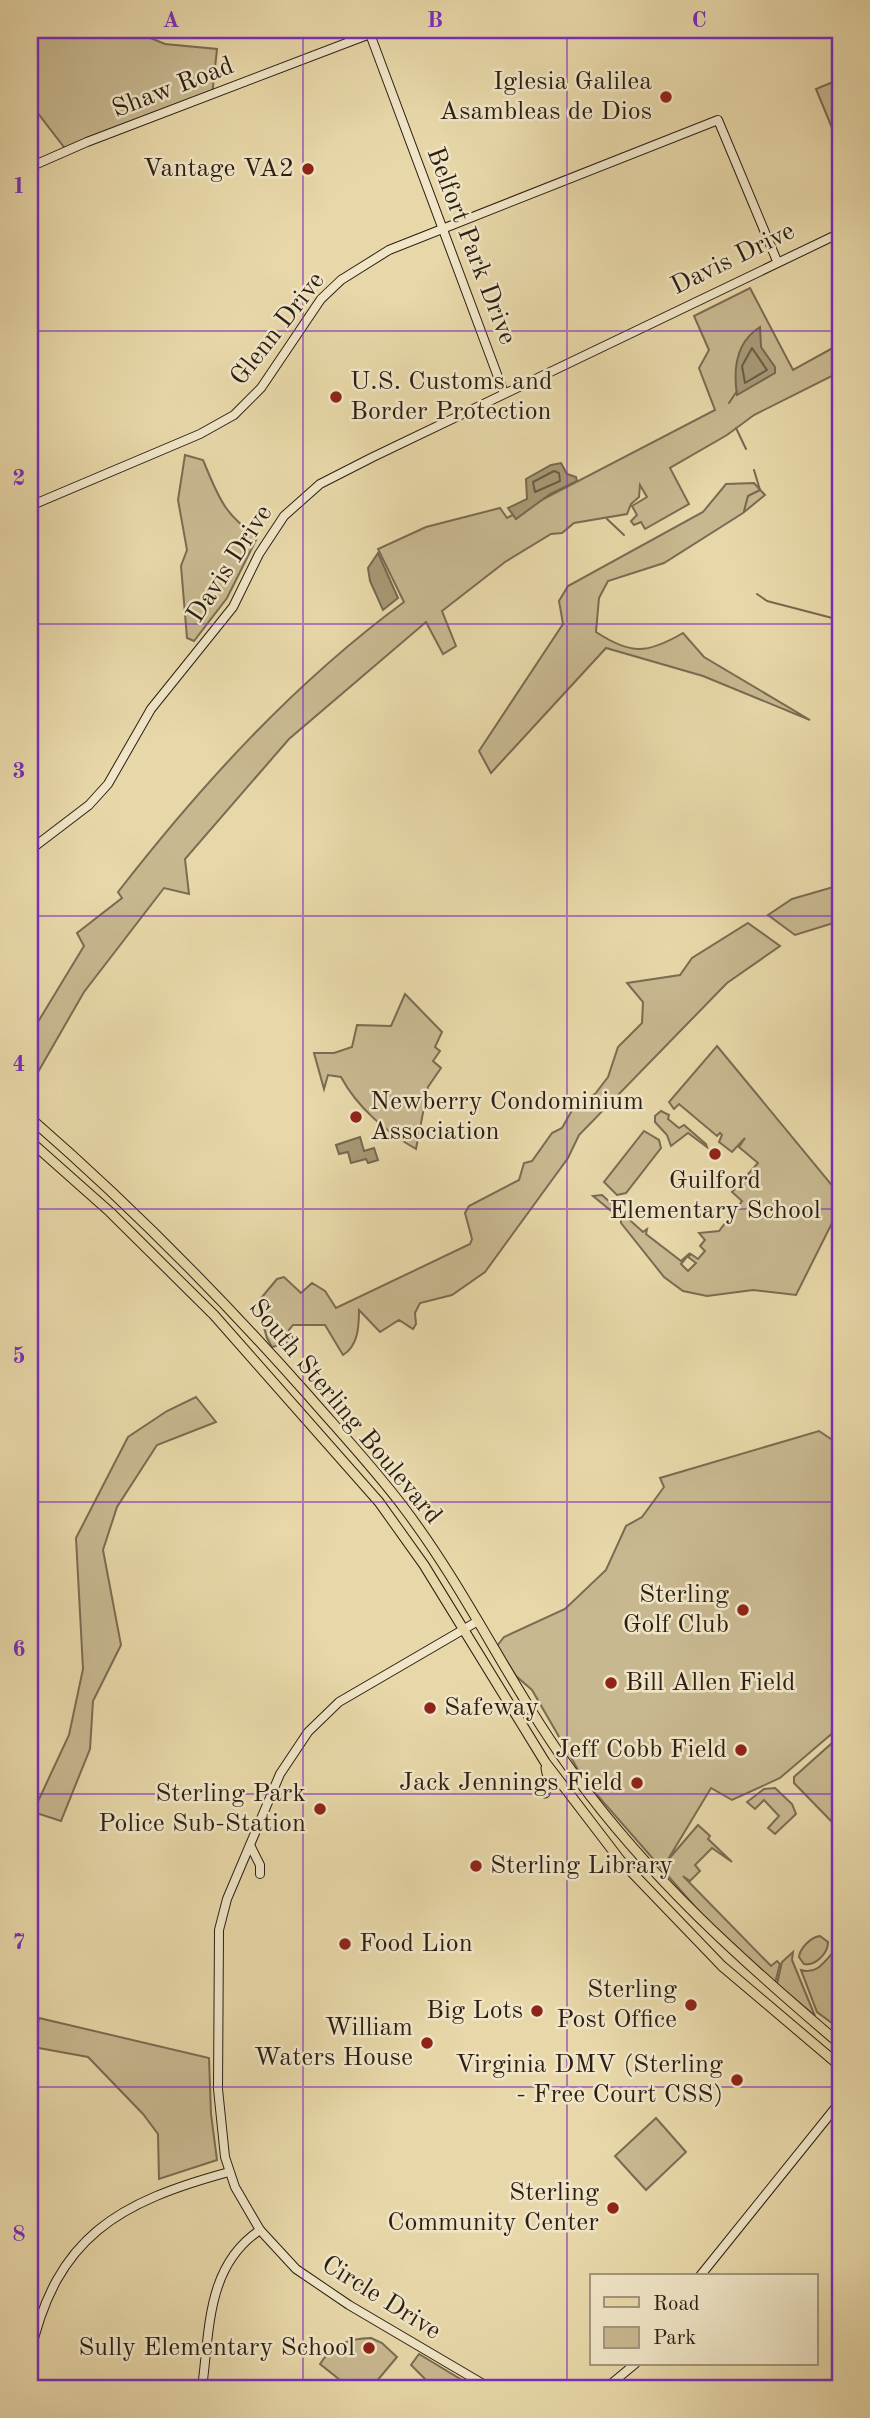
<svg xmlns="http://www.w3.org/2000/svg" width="870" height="2418" font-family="'Old Standard TT',serif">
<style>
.green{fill:#c8b890;stroke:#7a6b52;stroke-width:2}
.water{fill:#a89976;stroke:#76684f;stroke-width:2}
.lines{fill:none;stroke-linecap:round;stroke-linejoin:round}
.shore{stroke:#6a5c45;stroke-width:2}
.stream{stroke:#76684f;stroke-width:2}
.secondary-casing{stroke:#2c1e14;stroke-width:10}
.primary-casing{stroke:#2c1e14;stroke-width:11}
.secondary{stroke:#f0e6c7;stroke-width:8}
.primary{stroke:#e8d8a9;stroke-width:9}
.grid{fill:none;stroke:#7b2cbf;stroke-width:2;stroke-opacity:0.55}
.poi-dot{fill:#8f2418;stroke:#f0e6c7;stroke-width:2.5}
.labels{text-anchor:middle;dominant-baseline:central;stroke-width:5;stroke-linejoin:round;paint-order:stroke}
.poi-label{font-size:26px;fill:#2c1e14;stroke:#f0e6c7;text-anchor:end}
.street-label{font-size:26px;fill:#2c1e14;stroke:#f0e6c7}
.neatline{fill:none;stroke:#7b2cbf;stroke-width:2.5}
.grid-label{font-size:23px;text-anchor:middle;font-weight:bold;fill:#7b2cbf}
</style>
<rect width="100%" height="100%" fill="#e8d8a9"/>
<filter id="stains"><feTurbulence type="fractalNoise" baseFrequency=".00286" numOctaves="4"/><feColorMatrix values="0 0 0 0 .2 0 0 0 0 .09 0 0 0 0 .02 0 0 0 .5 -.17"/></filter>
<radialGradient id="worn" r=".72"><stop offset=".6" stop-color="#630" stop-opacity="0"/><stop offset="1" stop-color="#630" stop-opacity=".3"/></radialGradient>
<g class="green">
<polygon points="30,30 131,30 165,44 217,49 212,96 67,151 30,103"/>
<polygon points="840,79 840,144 839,145 816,89"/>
<path d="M750,288L793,370L840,344V372L754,415L727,435L670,468L689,504L645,529L641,522L634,525L631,521L637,515L632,506L647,497L640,485L639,497L631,504L627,514L574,523L562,533L551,534L505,562L442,611L456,646L443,654L426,622L289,739L185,859L189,894L164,888L84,992L30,1086V1035L84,946L77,933L122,898L118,892C202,784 294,683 404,602L378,549L426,527L500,508L507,518L715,410L699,368L709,350L694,316Z"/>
<path d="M185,455L203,460C217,493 224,517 258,536L227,598L194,641L187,638L181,566L187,550L178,500Z"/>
<path d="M754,483L765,495L743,513L664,563L608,581L599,598L596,632C631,655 647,654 683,633L704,657L810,720L703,676L606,648L491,773L479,751L563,624L559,601L568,586L703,512L726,484Z"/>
<polygon points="840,885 840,921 795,935 768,915 792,899"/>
<path d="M748,923L780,946L727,983L579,1135L568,1158L485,1272L452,1295L420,1303L415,1313L416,1324L413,1329L399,1320L380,1332L359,1310C359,1327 358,1346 343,1355L325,1325H293L289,1330L294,1341L272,1347L267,1338L257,1303L277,1279L284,1277L301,1293L312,1283L325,1291L336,1308L470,1244L472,1239L465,1213L469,1206L519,1180L524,1163L532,1161L552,1133L562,1128L575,1105L595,1094L608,1077L618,1047L642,1023L643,1002L627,983L680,975L692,958Z"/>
<path d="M405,994L442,1032L435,1047L440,1051L433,1061L441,1068L428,1087L416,1149C386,1132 357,1107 341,1077L328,1075L324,1089L314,1053H334L352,1047L357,1025L391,1026Z"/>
<polygon points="717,1046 840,1195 840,1207 796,1295 753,1290 707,1296 683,1291 664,1277 621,1223 621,1219 593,1196 602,1195 643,1232 647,1229 646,1234 681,1261 690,1253 681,1264 688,1271 696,1263 688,1257 691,1254 698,1259 705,1251 700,1246 705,1240 699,1233 719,1231 742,1201 732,1192 758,1163 739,1147 745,1138 732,1152 719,1142 722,1135 720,1133 717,1136 679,1104 674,1109 669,1102"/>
<polygon points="661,1111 669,1115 668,1119 679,1128 684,1125 706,1144 707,1147 688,1133 671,1146 667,1135 655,1122 655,1116"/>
<polygon points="644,1131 659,1140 661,1148 626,1193 617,1195 604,1182"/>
<polygon points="196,1397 216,1422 157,1445 117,1507 103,1550 121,1645 93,1701 90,1749 61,1821 33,1812 69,1735 83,1669 76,1538 128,1437 167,1411"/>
<polygon points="819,1431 840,1445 840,1739 835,1731 780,1778 732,1800 711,1788 667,1861 698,1825 710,1836 708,1839 732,1862 712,1848 695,1865 700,1871 690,1881 683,1876 771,1966 777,1961 780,1964 775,1983 704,1917 584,1780 532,1690 516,1676 497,1646 504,1637 565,1609 606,1570 626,1526 642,1517 664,1487 660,1478"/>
<path d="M832,1743C846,1760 845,1805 832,1822L794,1783V1777Z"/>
<polygon points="775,1788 792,1804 796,1814 775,1834 768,1828 779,1816 764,1800 755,1809 747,1802 764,1789"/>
<path d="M820,1936L828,1942C828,1954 815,1966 804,1964L799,1957C800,1948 811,1937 820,1936Z"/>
<path d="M840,1945V2029L817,2012L801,1970C819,1976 827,1957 840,1945Z"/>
<polygon points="793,1952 792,1960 815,2016 777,1984 782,1962"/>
<polygon points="39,2018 209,2058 211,2114 217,2160 159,2179 158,2134 143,2114 88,2057 33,2047"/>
<polygon points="656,2118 686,2152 646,2190 615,2156"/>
<path d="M371,2338L382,2343L397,2357L371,2388H350L320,2364C332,2345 349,2338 371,2338Z"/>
<polygon points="419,2354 475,2388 433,2387 411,2365"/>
</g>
<g class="water">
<path d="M760,327L761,347L775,367V373L737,395C733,369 736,342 760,327Z"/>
<polygon points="561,463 567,474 576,477 577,481 550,494 516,519 508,508 527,499 526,479 551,465"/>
<polygon points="378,553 398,598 383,610 370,581 368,568"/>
<polygon points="360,1137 364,1151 374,1148 378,1160 368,1163 366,1159 351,1163 348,1152 339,1154 336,1145"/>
</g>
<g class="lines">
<g class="shore">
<polygon points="752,348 767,370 745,383 742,366"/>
<polygon points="554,471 559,473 560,481 535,492 533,482"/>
</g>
<g class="stream">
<polyline points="729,403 737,391"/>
<polyline points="736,428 746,449"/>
<polyline points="744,511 748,496 760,490 754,470"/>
<polyline points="607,519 624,535"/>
<polyline points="757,594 767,601 840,620"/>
</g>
<g class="secondary-casing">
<g id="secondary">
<polyline points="30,167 87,142 370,34 504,393"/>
<polyline points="30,506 200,434 234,415 261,388 321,299 341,280 389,250 718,120 777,261"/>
<polyline points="30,850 89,805 108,784 151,709 233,607 259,554 284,516 320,484 373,457 840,233"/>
<polyline points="478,1621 339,1702 308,1732 280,1774 227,1899 219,1930 218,2089 225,2157 235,2187 260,2230 296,2269 349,2305 490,2388"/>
<polyline points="250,1845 260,1865 260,1874"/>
<polyline points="700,2276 840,2102"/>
<path d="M30,2355C56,2236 119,2202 229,2172"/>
<path d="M202,2388C210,2330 206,2266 260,2230"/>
<polyline points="606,2388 635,2364"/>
</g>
</g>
<g class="primary-casing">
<g id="primary">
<path d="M30,1118C129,1204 220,1296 307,1394C340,1432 374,1468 404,1508C467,1591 510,1686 571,1770C647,1876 741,1960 840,2044"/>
<polyline points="30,1141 110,1212 214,1315 379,1502 424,1565 545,1762 620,1860 722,1966 840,2066"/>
<polyline points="545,1793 548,1778 546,1768"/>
</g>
</g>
<use href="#secondary" class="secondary"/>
<use href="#primary" class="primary"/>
</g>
<path class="grid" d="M303,30V2388M567,30V2388M30,331H840M30,624H840M30,916H840M30,1209H840M30,1502H840M30,1794H840M30,2087H840"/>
<g class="poi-dot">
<circle cx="666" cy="97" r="7"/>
<circle cx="308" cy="169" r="7"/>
<circle cx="336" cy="397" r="7"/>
<circle cx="356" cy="1117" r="7"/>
<circle cx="715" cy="1154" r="7"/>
<circle cx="743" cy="1610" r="7"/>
<circle cx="611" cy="1683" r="7"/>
<circle cx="430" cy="1708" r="7"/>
<circle cx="741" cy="1750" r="7"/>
<circle cx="637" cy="1783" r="7"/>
<circle cx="320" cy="1809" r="7"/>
<circle cx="476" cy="1866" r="7"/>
<circle cx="345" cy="1944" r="7"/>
<circle cx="691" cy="2005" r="7"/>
<circle cx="537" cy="2011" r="7"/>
<circle cx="427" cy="2043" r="7"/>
<circle cx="737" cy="2080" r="7"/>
<circle cx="613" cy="2208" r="7"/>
<circle cx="369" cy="2348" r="7"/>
</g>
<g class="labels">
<g class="poi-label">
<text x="652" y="82">Iglesia Galilea<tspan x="652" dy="30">Asambleas de Dios</tspan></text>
<text x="294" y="169">Vantage VA2</text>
<text x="350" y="382" text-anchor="start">U.S. Customs and<tspan x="350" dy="30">Border Protection</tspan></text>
<text x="370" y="1102" text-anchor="start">Newberry Condominium<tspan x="370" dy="30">Association</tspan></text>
<text x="715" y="1181" text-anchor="middle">Guilford<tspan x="715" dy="30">Elementary School</tspan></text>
<text x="729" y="1595">Sterling<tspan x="729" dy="30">Golf Club</tspan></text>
<text x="625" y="1683" text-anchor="start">Bill Allen Field</text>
<text x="444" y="1708" text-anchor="start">Safeway</text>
<text x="727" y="1750">Jeff Cobb Field</text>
<text x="623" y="1783">Jack Jennings Field</text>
<text x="306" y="1794">Sterling Park<tspan x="306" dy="30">Police Sub-Station</tspan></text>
<text x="490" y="1866" text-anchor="start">Sterling Library</text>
<text x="359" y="1944" text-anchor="start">Food Lion</text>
<text x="677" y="1990">Sterling<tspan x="677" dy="30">Post Office</tspan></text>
<text x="523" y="2011">Big Lots</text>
<text x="413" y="2028">William<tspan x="413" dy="30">Waters House</tspan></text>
<text x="723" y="2065">Virginia DMV (Sterling<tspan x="723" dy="30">- Free Court CSS)</tspan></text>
<text x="599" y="2193">Sterling<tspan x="599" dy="30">Community Center</tspan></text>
<text x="355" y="2348">Sully Elementary School</text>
</g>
<g class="street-label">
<text transform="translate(173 88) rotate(-21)">Shaw Road</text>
<text transform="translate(471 246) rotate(69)">Belfort Park Drive</text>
<text transform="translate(733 259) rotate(-26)">Davis Drive</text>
<text transform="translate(278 329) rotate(-52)">Glenn Drive</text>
<text transform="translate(230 564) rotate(-57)">Davis Drive</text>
<text transform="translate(345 1412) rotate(50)">South Sterling Boulevard</text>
<text transform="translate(381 2298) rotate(32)">Circle Drive</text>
</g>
</g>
<rect width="870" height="2418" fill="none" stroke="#e8d8a9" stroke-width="77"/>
<rect x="590" y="2274" width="228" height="91" fill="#f0e6c7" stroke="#a2967f" stroke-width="2"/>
<rect x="604" y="2297" width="35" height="10" fill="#e8d8a9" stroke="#a2967f" stroke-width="2"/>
<text x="653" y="2310" font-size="21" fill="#2c1e14">Road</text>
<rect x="604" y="2327" width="35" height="21" fill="#c8b890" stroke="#a2967f" stroke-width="2"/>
<text x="653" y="2344" font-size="21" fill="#2c1e14">Park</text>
<rect x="38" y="38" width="794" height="2342" class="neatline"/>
<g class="grid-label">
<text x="171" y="27">A</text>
<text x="435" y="27">B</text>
<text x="699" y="27">C</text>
<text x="19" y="193">1</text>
<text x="19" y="485">2</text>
<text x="19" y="778">3</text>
<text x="19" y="1071">4</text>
<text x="19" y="1363">5</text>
<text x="19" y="1656">6</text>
<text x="19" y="1949">7</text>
<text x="19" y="2241">8</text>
</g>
<rect width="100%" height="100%" filter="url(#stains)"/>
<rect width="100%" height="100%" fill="url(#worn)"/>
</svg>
